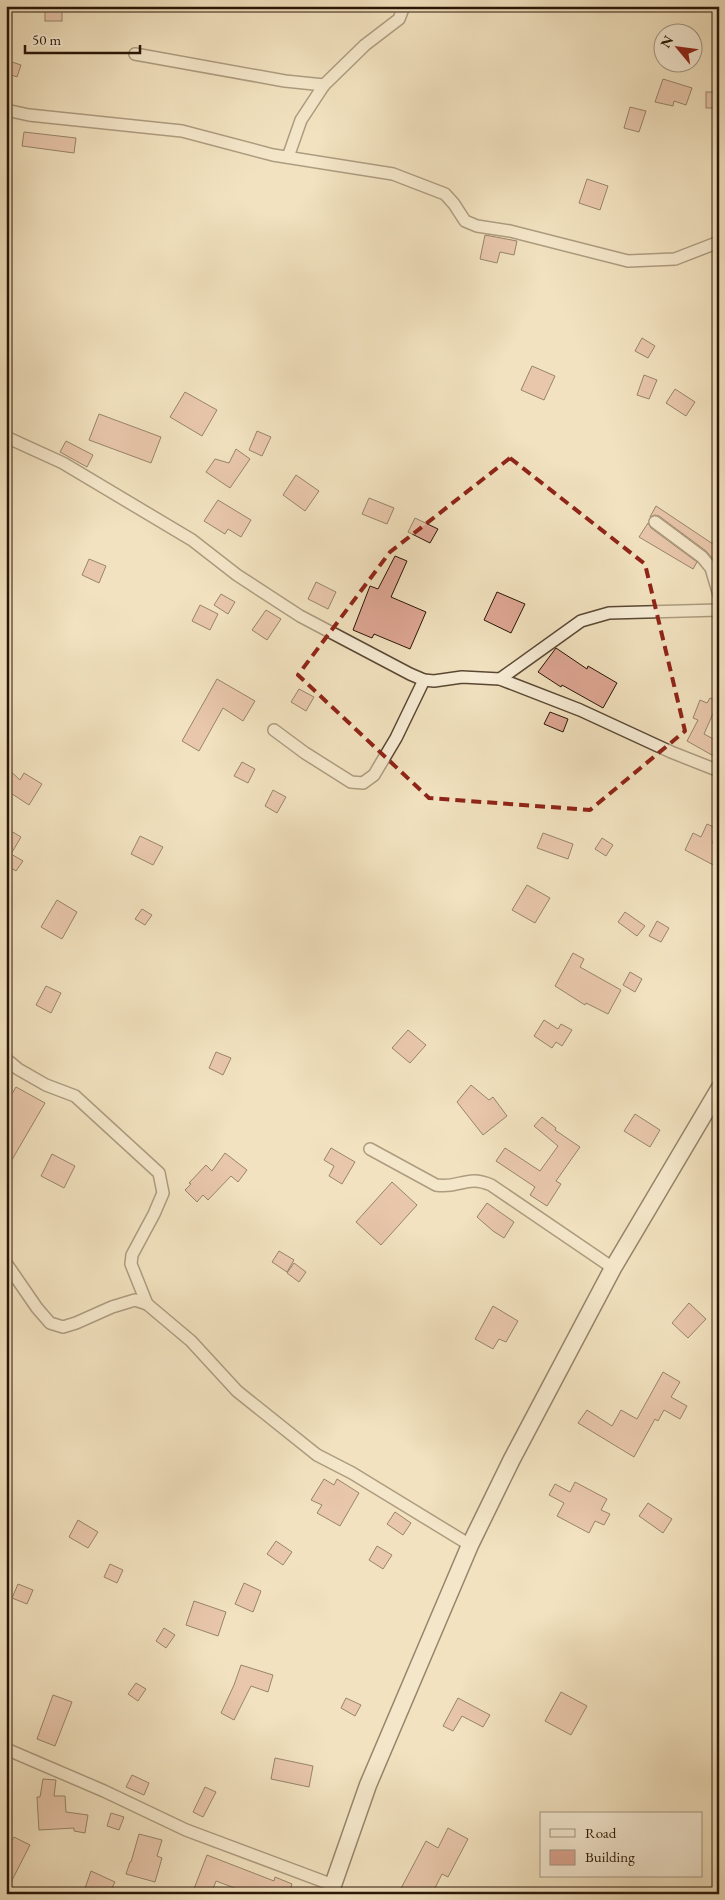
<svg xmlns="http://www.w3.org/2000/svg" width="725" height="1900" font-family="'EB Garamond',serif">
<style>
.building{fill:#dea693;stroke:#281506}
.lines{fill:none;stroke-linecap:round;stroke-linejoin:round}
.street-casing{stroke:#5a4834;stroke-width:14}
.secondary-casing{stroke:#281506;stroke-width:19}
.street{stroke:#f7ecd5;stroke-width:11}
.secondary{stroke:#f7ecd5;stroke-width:16}
.marked{fill:none;stroke:#8f2418;stroke-width:4;stroke-dasharray:10 6;stroke-linejoin:round}
</style>
<rect width="100%" height="100%" fill="#f2e2bf"/>
<filter id="stains"><feTurbulence type="fractalNoise" baseFrequency=".004" numOctaves="4"/><feColorMatrix values="0 0 0 0 .2 0 0 0 0 .09 0 0 0 0 .02 0 0 0 .5 -.17"/></filter>
<radialGradient id="worn" r=".72"><stop offset=".6" stop-color="#630" stop-opacity="0"/><stop offset="1" stop-color="#630" stop-opacity=".3"/></radialGradient>
<g class="building">
<rect x="45" y="6" width="17" height="15"/>
<polygon points="6,60 21,65 17,77 6,73"/>
<polygon points="663,79 692,88 686,105 674,101 673,106 655,102"/>
<rect x="706" y="92" width="13" height="16"/>
<polygon points="630,107 646,111 639,132 624,128"/>
<polygon points="24,132 76,138 74,153 22,146"/>
<polygon points="587,179 608,186 600,210 579,203"/>
<polygon points="485,235 517,241 514,255 500,252 497,263 480,259"/>
<polygon points="642,338 655,346 648,358 635,351"/>
<polygon points="532,366 555,376 544,400 521,390"/>
<polygon points="644,375 657,380 649,399 637,395"/>
<polygon points="675,389 695,402 686,416 666,403"/>
<polygon points="185,392 217,410 202,436 170,417"/>
<polygon points="99,414 161,437 151,463 89,440"/>
<polygon points="257,431 271,437 262,456 249,450"/>
<polygon points="66,441 93,455 87,467 60,452"/>
<polygon points="236,449 250,459 230,488 206,472 215,459 229,463"/>
<polygon points="296,475 319,491 305,511 283,495"/>
<polygon points="369,498 394,508 387,524 362,514"/>
<polygon points="218,500 251,520 241,537 228,529 225,534 204,521"/>
<polygon points="656,506 719,548 719,551 713,559 706,551 659,516 655,515 650,517"/>
<polygon points="415,518 438,529 430,543 408,532"/>
<polygon points="648,523 651,528 697,562 693,569 639,537"/>
<polygon points="395,556 407,561 391,597 426,612 410,649 374,634 372,638 353,630 370,586 378,589"/>
<polygon points="89,559 106,566 99,583 82,575"/>
<polygon points="316,582 336,592 328,609 308,599"/>
<polygon points="497,592 525,604 511,633 484,620"/>
<polygon points="221,594 235,602 228,614 214,605"/>
<polygon points="200,605 218,614 210,630 192,621"/>
<polygon points="266,610 281,619 267,640 252,630"/>
<polygon points="556,648 587,669 588,666 617,683 603,708 562,685 561,687 538,672"/>
<polygon points="217,679 255,701 243,721 223,708 199,751 182,741"/>
<polygon points="299,689 314,697 306,711 291,702"/>
<polygon points="710,698 718,702 704,734 719,742 719,759 687,741 698,720 693,718 700,700 707,703"/>
<polygon points="550,712 568,719 563,732 544,724"/>
<polygon points="242,762 255,769 248,783 234,776"/>
<polygon points="6,767 20,780 24,773 42,784 29,805 6,790"/>
<polygon points="273,790 286,797 277,813 265,806"/>
<polygon points="707,824 718,829 712,843 719,846 719,868 685,850 693,833 701,837"/>
<polygon points="6,828 21,837 11,854 23,861 16,871 6,865"/>
<polygon points="543,833 573,844 568,859 537,848"/>
<polygon points="140,836 163,847 153,865 131,854"/>
<polygon points="602,838 613,845 606,856 595,849"/>
<polygon points="527,885 550,898 535,923 512,910"/>
<polygon points="57,900 77,912 62,939 41,927"/>
<polygon points="142,909 152,915 145,925 135,919"/>
<polygon points="625,912 645,926 637,936 618,922"/>
<polygon points="657,921 669,928 661,942 649,936"/>
<polygon points="573,953 584,959 580,967 621,990 608,1014 586,1003 585,1005 555,986"/>
<polygon points="630,972 642,979 635,992 623,985"/>
<polygon points="46,986 61,993 51,1013 36,1005"/>
<polygon points="544,1020 558,1029 561,1024 572,1030 562,1046 556,1042 552,1048 534,1036"/>
<polygon points="408,1030 426,1045 410,1063 392,1048"/>
<polygon points="216,1052 231,1058 223,1075 209,1068"/>
<polygon points="471,1085 489,1100 493,1097 507,1116 483,1135 457,1102"/>
<polygon points="16,1087 45,1103 6,1170 6,1104"/>
<polygon points="635,1114 660,1130 650,1147 624,1131"/>
<polygon points="542,1117 556,1128 555,1130 580,1147 556,1181 561,1184 547,1206 530,1195 535,1187 496,1161 505,1148 540,1171 558,1146 534,1126"/>
<polygon points="331,1148 355,1162 342,1184 329,1176 334,1166 324,1160"/>
<polygon points="225,1153 247,1170 238,1182 231,1176 208,1200 203,1195 197,1202 185,1190 191,1184 189,1183 206,1165 212,1171"/>
<polygon points="52,1154 75,1166 64,1188 41,1176"/>
<polygon points="392,1182 417,1205 381,1245 356,1222"/>
<polygon points="487,1203 514,1222 504,1238 493,1231 477,1217"/>
<polygon points="279,1251 294,1260 287,1272 272,1262"/>
<polygon points="294,1263 306,1272 299,1282 287,1273"/>
<polygon points="689,1303 706,1319 688,1338 672,1323"/>
<polygon points="493,1306 518,1321 506,1342 499,1339 493,1349 475,1339"/>
<polygon points="663,1372 680,1382 671,1397 687,1406 680,1419 664,1410 658,1421 655,1419 634,1457 578,1423 587,1410 612,1426 621,1410 637,1419"/>
<polygon points="324,1479 334,1485 337,1479 359,1493 340,1526 317,1513 322,1505 311,1500"/>
<polygon points="575,1482 607,1499 601,1510 610,1514 604,1525 595,1521 589,1533 557,1516 564,1503 549,1495 555,1484 570,1492"/>
<polygon points="648,1503 672,1519 663,1533 639,1516"/>
<polygon points="395,1512 411,1523 403,1535 387,1524"/>
<polygon points="78,1520 98,1532 88,1548 69,1537"/>
<polygon points="276,1541 292,1552 283,1565 267,1554"/>
<polygon points="377,1546 392,1555 383,1569 369,1560"/>
<polygon points="110,1564 123,1570 117,1583 104,1577"/>
<polygon points="244,1583 261,1591 253,1612 235,1604"/>
<polygon points="18,1584 33,1590 27,1604 12,1598"/>
<polygon points="194,1601 226,1612 218,1636 186,1625"/>
<polygon points="164,1628 175,1635 166,1648 156,1641"/>
<polygon points="241,1665 273,1675 268,1692 251,1686 234,1720 221,1713 234,1685"/>
<polygon points="136,1683 146,1689 138,1701 128,1694"/>
<polygon points="561,1692 587,1706 571,1735 545,1721"/>
<polygon points="53,1695 72,1702 55,1746 37,1739"/>
<polygon points="346,1698 361,1705 355,1716 341,1708"/>
<polygon points="458,1698 490,1715 483,1727 462,1716 453,1731 443,1726"/>
<polygon points="275,1758 313,1766 309,1787 271,1779"/>
<polygon points="132,1775 149,1783 144,1795 126,1787"/>
<polygon points="43,1779 56,1780 54,1796 65,1796 66,1812 88,1815 85,1833 74,1831 74,1828 39,1830 37,1797 40,1797"/>
<polygon points="205,1787 216,1792 203,1817 193,1812"/>
<polygon points="111,1813 124,1817 119,1830 107,1826"/>
<polygon points="448,1828 468,1839 448,1877 442,1874 432,1894 426,1894 417,1889 415,1894 398,1894 426,1841 438,1848"/>
<polygon points="139,1834 162,1840 157,1856 162,1858 155,1882 126,1874 130,1862 131,1862"/>
<polygon points="14,1837 30,1845 6,1892 6,1850"/>
<polygon points="207,1855 274,1881 275,1877 292,1884 291,1888 304,1894 239,1894 240,1890 216,1881 211,1894 192,1894"/>
<polygon points="91,1871 115,1882 109,1894 83,1894"/>
</g>
<g class="lines">
<g class="street-casing">
<g id="street">
<polyline points="135,54 285,81 324,85"/>
<polyline points="6,110 29,115 182,131 273,155 393,174 445,194 454,204 465,221 477,226 510,231 628,261 675,259 719,242"/>
<polyline points="288,157 301,120 324,85 365,45 399,19 404,6"/>
<polyline points="6,437 63,463 192,540 237,575 300,616 410,674 424,680 434,681 462,677 500,679 580,710 671,752 719,771"/>
<polyline points="655,522 702,557 711,568 719,595"/>
<polyline points="500,679 581,621 609,613 719,610"/>
<polyline points="274,730 305,753 351,782 363,783 374,775 396,738 424,680"/>
<polyline points="6,1059 18,1069 46,1085 75,1096 159,1173 163,1193 154,1214 132,1255 131,1264 147,1304"/>
<path d="M370,1149L436,1185C459,1189 467,1174 491,1185L613,1268"/>
<polyline points="6,1263 37,1308 50,1323 63,1327 76,1323 112,1307 135,1300 147,1304 191,1341 237,1391 317,1455 352,1473 470,1545"/>
<polyline points="6,1749 104,1791 186,1830 333,1885"/>
</g>
</g>
<g class="secondary-casing">
<polyline id="secondary" points="331,1894 333,1885 368,1785 470,1545 512,1459 613,1268 719,1089"/>
</g>
<use href="#street" class="street"/>
<use href="#secondary" class="secondary"/>
</g>
<path d="M0 0H725V1900H0ZM510,458L645,564L685,731L590,810L429,798L298,675L390,552Z" fill="#f2e2bf" fill-opacity=".55" fill-rule="evenodd"/>
<path class="marked" d="M510,458L645,564L685,731L590,810L429,798L298,675L390,552Z"/>
<rect width="725" height="1900" fill="none" stroke="#f2e2bf" stroke-width="25"/>
<rect x="8" y="8" width="710" height="1885" fill="none" stroke="#281506" stroke-width="2.5"/>
<rect x="12" y="12" width="700" height="1875" fill="none" stroke="#281506"/>
<rect x="540" y="1812" width="162" height="65" fill="#f7ecd5" stroke="#a49682"/>
<rect x="550" y="1829" width="25" height="8" fill="#f7ecd5" stroke="#a49682"/>
<text x="585" y="1838" font-size="15" fill="#281506">Road</text>
<rect x="550" y="1850" width="25" height="15" fill="#dea693" stroke="#a49682"/>
<text x="585" y="1862" font-size="15" fill="#281506">Building</text>
<g transform="translate(678 48) rotate(299)"><circle r="24" fill="#f7ecd5" stroke="#a49682"/>
<path d="M0-4L9 19L0 12L-9 19Z" fill="#8f2418"/>
<text y="-8" font-size="14" font-weight="bold" text-anchor="middle" fill="#281506">N</text>
</g>
<path d="M25 45v8h115v-8" fill="none" stroke="#281506" stroke-width="2.5"/>
<text x="32" y="45" font-size="15" fill="#281506" stroke="#f7ecd5" stroke-width="4" paint-order="stroke">50 m</text>
<rect width="100%" height="100%" filter="url(#stains)"/>
<rect width="100%" height="100%" fill="url(#worn)"/>
</svg>
